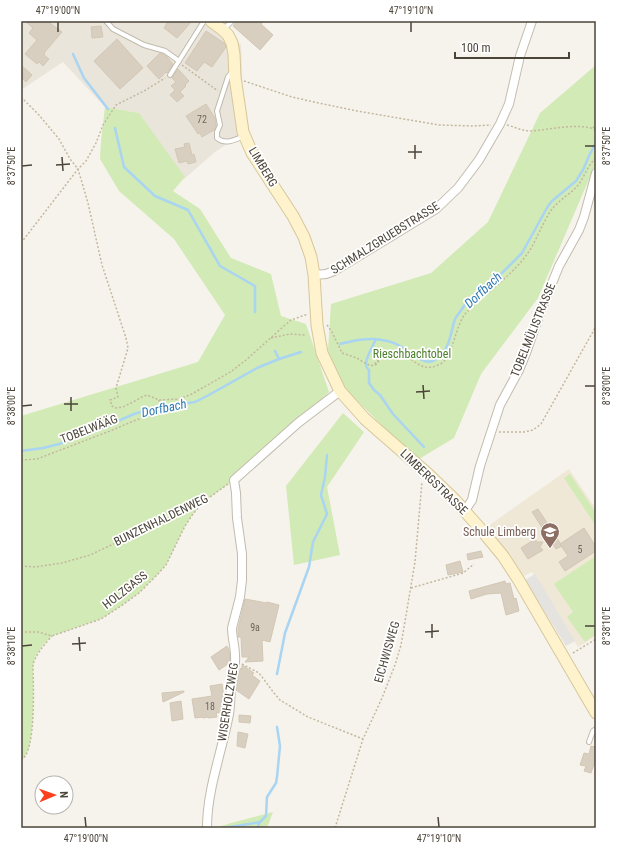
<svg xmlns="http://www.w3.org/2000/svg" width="617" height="849" font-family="'Roboto Condensed',sans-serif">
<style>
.residential{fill:#eae5da}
.education{fill:#efe8d6}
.green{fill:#d2eab5}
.parking{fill:#e5e3e0}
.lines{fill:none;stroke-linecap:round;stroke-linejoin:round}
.stream{stroke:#a9d4f2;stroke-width:2.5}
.building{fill:#d8cfc1;stroke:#d3c7b4}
.lane-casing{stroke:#c2bbae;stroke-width:6}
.street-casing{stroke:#c2bbae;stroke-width:10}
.secondary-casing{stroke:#d6c79b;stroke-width:13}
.path{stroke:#c4b79f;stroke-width:1.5;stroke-dasharray:2 2;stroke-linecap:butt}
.lane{stroke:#fff;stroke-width:4}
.street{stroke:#fff;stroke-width:8}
.secondary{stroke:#fff3cd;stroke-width:11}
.ticks{fill:none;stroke:#4b4439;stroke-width:1.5}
.labels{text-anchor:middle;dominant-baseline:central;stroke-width:3.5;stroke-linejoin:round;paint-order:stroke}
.number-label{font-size:10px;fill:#6e675b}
.street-label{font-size:12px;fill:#4b4439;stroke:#fff}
.park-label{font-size:12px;fill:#4a7f2a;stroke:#fff}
.education-label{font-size:12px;fill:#785e54;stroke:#fff;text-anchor:end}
.water-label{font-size:13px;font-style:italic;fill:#2e7ab2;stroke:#fff}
.neatline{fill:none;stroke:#4b4439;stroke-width:1.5}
.ticks-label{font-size:10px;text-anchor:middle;fill:#4b4439}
</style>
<rect width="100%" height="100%" fill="#f6f3ec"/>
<polygon class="residential" points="21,21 216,21 241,45 243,101 249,129 215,152 184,179 139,113 105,107 63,62 21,90"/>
<polygon class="education" points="569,469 596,509 596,636 578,647 532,572 524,576 488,526"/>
<g class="green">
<polygon points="596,65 596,163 538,298 481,374 454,438 419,459 386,429 346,390 337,374 328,350 331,304 431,273 488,222 540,113"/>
<path d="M105,107L139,113L185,177L173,191L200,209L231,258L271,274L281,316L306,324L329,392L298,423L234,480L203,502L193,514L185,526L166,565L155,577L139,593L121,606L101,619L52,636L43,645L36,656L33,664C33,681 37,753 21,760V416L198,362L225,315L174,239L119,191L100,159L101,141Z"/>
<polygon points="343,413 364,432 327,487 340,555 294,565 286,486"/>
<polygon points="570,474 596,513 596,526 564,478"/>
<polygon points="596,556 596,634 585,642 567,617 573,612 554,584"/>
<polygon points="273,812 267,828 215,828 231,823"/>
</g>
<polygon class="parking" points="535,574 575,641 566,646 525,580"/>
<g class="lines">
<g class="stream">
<polyline points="73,54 84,78 108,109"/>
<polyline points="115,128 124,167 155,196 188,210 220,266 255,286 255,312"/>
<path d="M376,339C373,345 366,358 366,364C366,368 367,368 369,370V383L374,390L380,395L393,414L424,447"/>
<path d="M340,344C353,341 368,337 382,340C388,341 395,343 400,346C412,352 427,371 440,356C450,347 451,331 455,319C457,315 461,311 464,306L501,274L522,253L548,206L552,201L576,181L583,170L589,156L596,142"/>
<polyline points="275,351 279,359"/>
<polyline points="21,451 43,448 59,444 102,428 134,414 147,410 195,402 207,396 257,368 279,359 301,352"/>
<polyline points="277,674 285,633 309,567 313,542 327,514 321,495 325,477 327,455"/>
<polyline points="224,828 260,822 266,816 267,797 276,783 277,777 280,746 277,727"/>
<polyline points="257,828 260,822"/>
</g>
</g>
<g class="building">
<polygon points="25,21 47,21 62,32 44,53 45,54 44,55 49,59 43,66 39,62 37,64 25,54 37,40 29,33 33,28"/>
<polygon points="168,21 192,21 177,38 164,28"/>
<polygon points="237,21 264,21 261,24 273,35 260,50 233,26"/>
<polygon points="101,26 103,37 92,38 91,27"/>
<polygon points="206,31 224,43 226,47 212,67 204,62 197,71 185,63"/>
<polygon points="117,39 143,68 120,89 94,61"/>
<polygon points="160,53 166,56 173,64 167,73 166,72 159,79 147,66"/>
<polygon points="21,65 32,75 26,82 21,77"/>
<polygon points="178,69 189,81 185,85 186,86 180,92 184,96 177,102 170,95 175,90 171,86 176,82 172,78"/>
<polygon points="206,104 215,118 216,125 214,130 202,137 200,133 198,134 186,116"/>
<polygon points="189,143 192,155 194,154 196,162 188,164 187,161 179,163 175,149 185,147 184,144"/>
<polygon points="538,509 562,546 556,549 532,512"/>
<polygon points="584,528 596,547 596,551 565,571 559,562 568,556 560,544"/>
<polygon points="535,539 537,542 543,542 540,547 543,550 528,559 521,548"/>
<polygon points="481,551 483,557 468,560 467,554"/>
<polygon points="460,561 463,572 448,575 446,565"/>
<polygon points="505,581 506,584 510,583 514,599 516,598 519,611 506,615 501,593 487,594 471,599 469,591"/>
<polygon points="245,599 267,603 267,602 279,605 270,642 262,640 263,661 245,662 249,657 242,657 241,637 238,637 238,629"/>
<polygon points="227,646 229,650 230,660 227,662 228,664 219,670 211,657"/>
<polygon points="242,665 254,673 252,675 260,681 249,699 236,690 239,672 241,668 242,670"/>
<polygon points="222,684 225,702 224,712 216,713 217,717 208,718 208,717 203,718 203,717 195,718 192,699 212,696 210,686"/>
<polygon points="184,691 184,692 163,702 162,693"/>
<polygon points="181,701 183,719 172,721 170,703"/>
<polygon points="239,715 251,716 250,723 239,722"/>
<polygon points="238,732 248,734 245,748 237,746"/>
<polygon points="591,746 596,747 596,758 591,773 584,771 586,766 580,765 584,753 589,754"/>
</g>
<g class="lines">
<g class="lane-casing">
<g id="lane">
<polyline points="106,21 113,29 144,45 165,51 179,61"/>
<polyline points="224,29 232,21"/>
<path d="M232,72L228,77L217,111L220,125L217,132V138C225,145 235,140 244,136"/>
<polyline points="170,75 204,21"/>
<polyline points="589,742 593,731 596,729"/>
</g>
</g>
<g class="street-casing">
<g id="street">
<polyline points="314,275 326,274 334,271 377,245 436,209 458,188 479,160 500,124 509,104 520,56 532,21"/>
<polyline points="464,510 468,506 472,500 480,466 500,405 519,370 526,353 540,313 559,266 579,230 584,217 596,173"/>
<path d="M207,828C207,789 222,752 229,714C231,702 230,691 232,680C233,672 236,664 235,656C235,646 232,638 232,628L240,597L242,580V554L237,518L236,493L234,480L298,423L340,391"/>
</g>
</g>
<g class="secondary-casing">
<polyline id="secondary" points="211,21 223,30 228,35 232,43 234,54 235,77 239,104 243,132 252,153 293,216 304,237 311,257 314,275 317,325 322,353 340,391 365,419 428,474 455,500 484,533 503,556 518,579 596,713"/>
</g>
<g class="path">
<polyline points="182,65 218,91"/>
<polyline points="244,81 292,97 314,102 357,111 439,125 474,126 491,125"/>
<polyline points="21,97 39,115 59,139 70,159 78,169 88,203 102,265 126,338 128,348 116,388 118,397 110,400 112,406 115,408 123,407 135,401 142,397 147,395 159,400 178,399 190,395 232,371 246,360 284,326 291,320 305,315 307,315"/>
<path d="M507,125C515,127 522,131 531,131C549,130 580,122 596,130"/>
<polyline points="593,128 596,124"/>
<polyline points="21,243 78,169 86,161 96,143 103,125 116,105 144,91 165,78"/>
<path d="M327,325L332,332L342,353L357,358L363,362L371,366C381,362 377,352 393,351C410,351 418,375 438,365C442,364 445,361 447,357C455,343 456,327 465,314C484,294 508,279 525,257C536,243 542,223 552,209C560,199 572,193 579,184C585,175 588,165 596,158"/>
<polyline points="271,338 290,334 305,335"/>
<polyline points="375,365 377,364 383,353"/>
<polyline points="499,432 524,432 533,430 541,424 595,328"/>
<polyline points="21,460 37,459 110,431 136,420 161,413 159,400"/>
<polyline points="21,566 35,567 62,563 90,555 203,502 228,484"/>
<polyline points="411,588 463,573 474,564"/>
<polyline points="21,632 38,632 52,636 101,619 121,606 139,593 155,577 166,565 185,526 193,514 203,502"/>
<polyline points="573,653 596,639"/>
<polyline points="242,664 259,673 274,693 280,700 308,717 363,739"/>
<path d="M21,760C37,753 33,680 33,664C37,653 44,645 52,636"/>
<polyline points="335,828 363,739 382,698 395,665 401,645 415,562 422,482"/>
</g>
<use href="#lane" class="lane"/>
<use href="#street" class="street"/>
<use href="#secondary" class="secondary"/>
</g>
<path class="ticks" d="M58,22V32M411,22V32M415,145V159M585,146H595M408,152H422M62,157L63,171M56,165L70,164M22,166L32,165M423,385L424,399M585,386H595M416,392L430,391M71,397V411M64,404H78M22,406L32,405M432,624V638M585,626H595M425,632L439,631M79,637L80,651M72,644L86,643M22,646L32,645M85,817L86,827M438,817L439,827"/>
<defs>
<g id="school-pin" transform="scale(1)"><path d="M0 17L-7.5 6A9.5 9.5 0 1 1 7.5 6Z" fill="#8d6e63" stroke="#fff"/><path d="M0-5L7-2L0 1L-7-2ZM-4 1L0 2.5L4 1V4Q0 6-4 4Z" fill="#fff"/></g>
</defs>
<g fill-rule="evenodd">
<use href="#school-pin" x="550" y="532"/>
</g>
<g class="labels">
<g class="number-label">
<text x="202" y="119">72</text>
<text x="580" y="549">5</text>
<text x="255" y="627">9a</text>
<text x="210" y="706">18</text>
</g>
<g class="street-label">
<text transform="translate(263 167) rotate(59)">LIMBERG</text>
<text transform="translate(385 238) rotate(-32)">SCHMALZGRUEBSTRASSE</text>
<text transform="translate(533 330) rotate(-68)">TOBELMÜLISTRASSE</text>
<text transform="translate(89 429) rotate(-21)">TOBELWÄÄG</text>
<text transform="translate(434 482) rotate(44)">LIMBERGSTRASSE</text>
<text transform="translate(161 520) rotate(-26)">BUNZENHALDENWEG</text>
<text transform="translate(125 590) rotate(-38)">HOLZGASS</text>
<text transform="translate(387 652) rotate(-74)">EICHWISWEG</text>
<text transform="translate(228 702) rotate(-81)">WISERHOLZWEG</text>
</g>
<g class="park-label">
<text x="412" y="354">Rieschbachtobel</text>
</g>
<g class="education-label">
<text x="536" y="532">Schule Limberg</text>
</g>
<g class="water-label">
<text transform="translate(483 290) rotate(-43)">Dorfbach</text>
<text transform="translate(164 408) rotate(-12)">Dorfbach</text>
</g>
</g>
<rect width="617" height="849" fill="none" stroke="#ffffff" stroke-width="44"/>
<g transform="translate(54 795) rotate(88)"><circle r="19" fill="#ffffff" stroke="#b7b4b0"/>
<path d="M0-3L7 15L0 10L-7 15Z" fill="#fc3f1d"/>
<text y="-6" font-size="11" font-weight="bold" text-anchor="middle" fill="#4b4439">N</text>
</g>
<path d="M455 52v6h114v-6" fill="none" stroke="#4b4439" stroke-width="2"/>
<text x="461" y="52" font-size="12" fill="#4b4439" stroke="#ffffff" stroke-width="3" paint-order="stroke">100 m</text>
<rect x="22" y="22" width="573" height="805" class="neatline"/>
<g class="ticks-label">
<text x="58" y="14">47°19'00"N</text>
<text x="411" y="14">47°19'10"N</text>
<text transform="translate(606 146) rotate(-90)" y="4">8°37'50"E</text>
<text transform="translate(11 166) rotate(-90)" y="4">8°37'50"E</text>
<text transform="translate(606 386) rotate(-90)" y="4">8°38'00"E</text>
<text transform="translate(11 406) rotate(-90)" y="4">8°38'00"E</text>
<text transform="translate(606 626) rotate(-90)" y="4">8°38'10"E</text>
<text transform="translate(11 646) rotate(-90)" y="4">8°38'10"E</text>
<text x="86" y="842">47°19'00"N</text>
<text x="439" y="842">47°19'10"N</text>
</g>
</svg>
